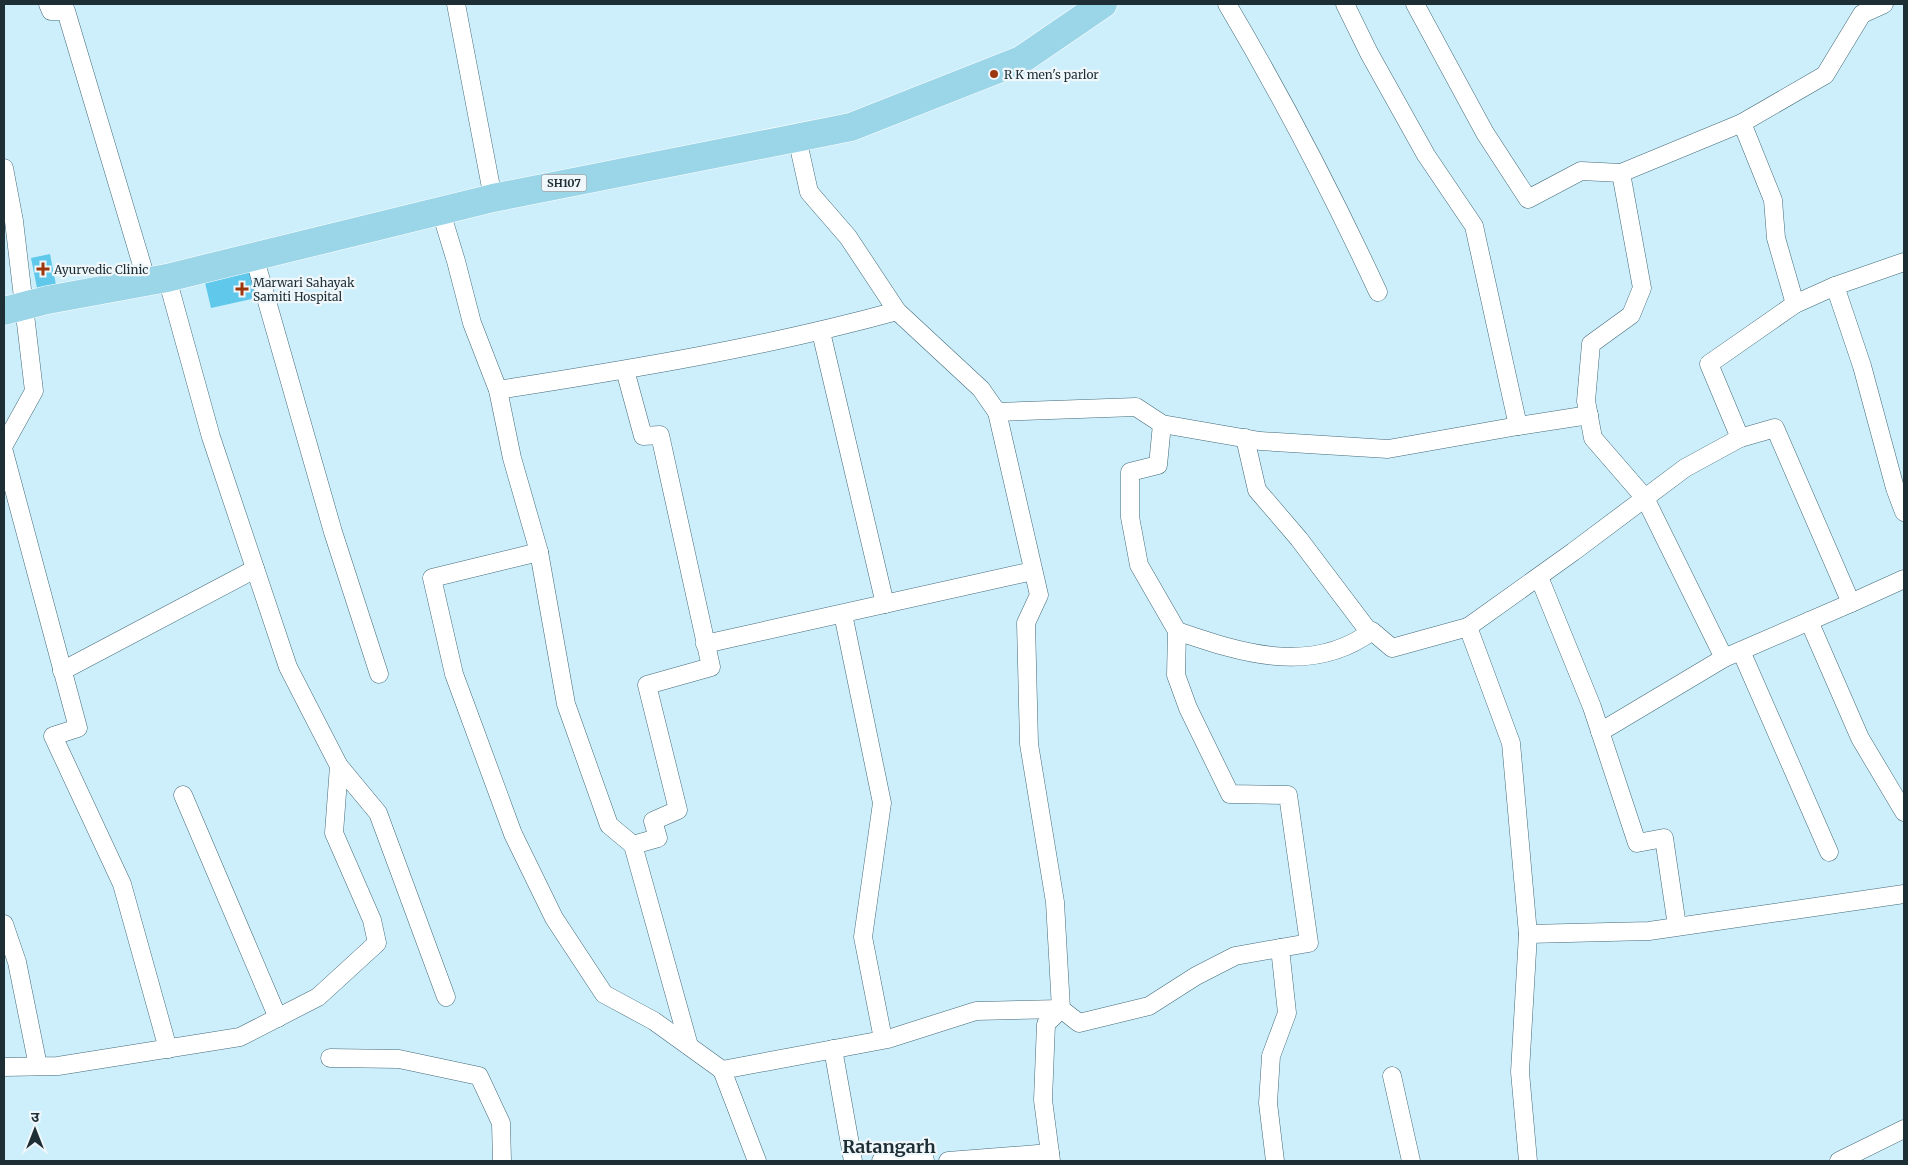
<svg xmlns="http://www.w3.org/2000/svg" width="1908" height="1165" font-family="Merriweather,'Noto Sans Devanagari',serif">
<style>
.building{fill:#5fc8eb}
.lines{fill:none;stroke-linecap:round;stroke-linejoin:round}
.street-casing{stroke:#436a78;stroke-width:19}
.primary-casing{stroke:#fff;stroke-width:29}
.street{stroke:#fff;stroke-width:18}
.primary{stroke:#9bd5e8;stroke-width:28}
.poi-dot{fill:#9d380e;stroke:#eff7fa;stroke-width:2}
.labels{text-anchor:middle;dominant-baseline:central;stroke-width:4.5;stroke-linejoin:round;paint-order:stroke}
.shield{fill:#eff7fa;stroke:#5d6a70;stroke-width:1}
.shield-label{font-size:11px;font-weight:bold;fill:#1e2e35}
.poi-label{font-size:12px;fill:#1e2e35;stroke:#eff7fa;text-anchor:start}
.district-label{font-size:18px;font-weight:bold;fill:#1e2e35;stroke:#eff7fa}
</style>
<rect width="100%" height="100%" fill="#cdeffc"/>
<g class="building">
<polygon points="50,254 56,285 37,288 31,258"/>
<polygon points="249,264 256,298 211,308 203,274"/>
</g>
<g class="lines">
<g class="street-casing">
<g id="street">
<polyline points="48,4 51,11 66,11 147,282"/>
<polyline points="456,4 493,198"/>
<path d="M1227,4C1282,97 1332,193 1378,292"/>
<polyline points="1345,4 1369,53 1426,155 1474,226 1518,426 1589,415"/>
<polyline points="1415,4 1485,133 1528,199 1581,171 1621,173"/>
<polyline points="1884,4 1862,14 1825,75 1742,123 1773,200 1776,238 1795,304 1835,286 1862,366 1895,488 1904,512"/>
<polyline points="1742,123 1621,173 1642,288 1631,315 1591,344 1586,401 1593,438 1645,498 1724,658 1851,603"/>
<polyline points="797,138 809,192 848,237 897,311 981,389 997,412 1136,407 1162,424 1260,441 1388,449 1518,426"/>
<polyline points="4,168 14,221 34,391 4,445"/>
<polyline points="441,212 456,261 472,323 498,390 512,458 539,552 432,578 454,674 513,834 554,918 604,994 654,1021 722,1070"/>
<polyline points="254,256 333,532 379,674"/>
<polyline points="1835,286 1904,262"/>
<polyline points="821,332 885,604"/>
<polyline points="625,370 643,436 660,435 711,667 647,685 678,810 653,821 658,838 633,845"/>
<path d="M498,390C632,369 766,347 897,311"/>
<polyline points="997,412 1039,595 1026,623 1029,744 1055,902 1061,1009 1046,1024 1043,1100 1051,1161"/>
<polyline points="1162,424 1158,465 1130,472 1130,517 1139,565 1177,631 1176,675 1188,708 1230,794 1288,795 1309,943 1280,948 1287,1013 1271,1056 1268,1103 1275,1161"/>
<polyline points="1245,438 1257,490 1299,539 1370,633"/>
<polyline points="1740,438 1775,428 1851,603 1904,579"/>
<polyline points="4,452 78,728 53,736 122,884 168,1049"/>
<polyline points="539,552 566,704 609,825 633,845 689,1046"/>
<polyline points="1539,577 1592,707 1637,843 1664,838 1677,926"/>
<polyline points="843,614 882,803 863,937 883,1039"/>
<polyline points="1809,621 1860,738 1904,812"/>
<path d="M1177,631C1241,653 1312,676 1372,631L1392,648L1468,627"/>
<polyline points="705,644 1033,571"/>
<polyline points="1741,651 1829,852"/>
<polyline points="62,671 255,569"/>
<polyline points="1600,732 1724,658"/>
<polyline points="339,766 378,813 446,997"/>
<polyline points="183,795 278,1018"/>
<polyline points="4,924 17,962 38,1066"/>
<polyline points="1528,934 1649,931 1904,894"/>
<polyline points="833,1049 853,1161"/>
<polyline points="330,1058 399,1059 479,1076 501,1123 502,1161"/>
<polyline points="4,1067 58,1066 240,1037 318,997 377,943 372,920 334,833 339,766 288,667 211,437 167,278"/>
<polyline points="1392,1076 1411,1161"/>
<polyline points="757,1161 722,1070 888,1039 976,1011 1061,1009 1079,1023 1149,1006 1196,976 1235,956 1280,948"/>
<polyline points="881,1161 924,1156 925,1161"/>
<polyline points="948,1161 1050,1153"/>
<polyline points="1528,1161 1520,1072 1528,934 1511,743 1468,627 1573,552 1685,468 1740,438 1709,364 1795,304"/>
<polyline points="1839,1161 1904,1129"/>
</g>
</g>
<g class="primary-casing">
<polyline id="primary" points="4,311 47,300 167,278 493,198 851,127 1021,60 1103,4"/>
</g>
<use href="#street" class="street"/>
<use href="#primary" class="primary"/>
</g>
<g class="poi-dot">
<circle cx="994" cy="74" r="5"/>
<path d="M40.5 261.5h5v5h5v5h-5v5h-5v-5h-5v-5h5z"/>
<path d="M239.5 281.5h5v5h5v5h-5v5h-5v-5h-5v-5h5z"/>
</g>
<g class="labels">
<rect class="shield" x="541.5" y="174.5" width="45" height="17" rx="4"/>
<g class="shield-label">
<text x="564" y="183">SH107</text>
</g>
<g class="poi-label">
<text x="1004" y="74">R K men's parlor</text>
<text x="54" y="269">Ayurvedic Clinic</text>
<text x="253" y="282">Marwari Sahayak<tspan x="253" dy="14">Samiti Hospital</tspan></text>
</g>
<g class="district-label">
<text x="889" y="1146">Ratangarh</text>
</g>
</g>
<rect width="1908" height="1165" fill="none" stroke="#1e2e35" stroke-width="10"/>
<g transform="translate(35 1130)" stroke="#eff7fa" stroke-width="4" paint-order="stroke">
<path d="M0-4L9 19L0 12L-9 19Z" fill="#1e2e35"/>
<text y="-8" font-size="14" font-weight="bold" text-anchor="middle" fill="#1e2e35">उ</text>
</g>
</svg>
